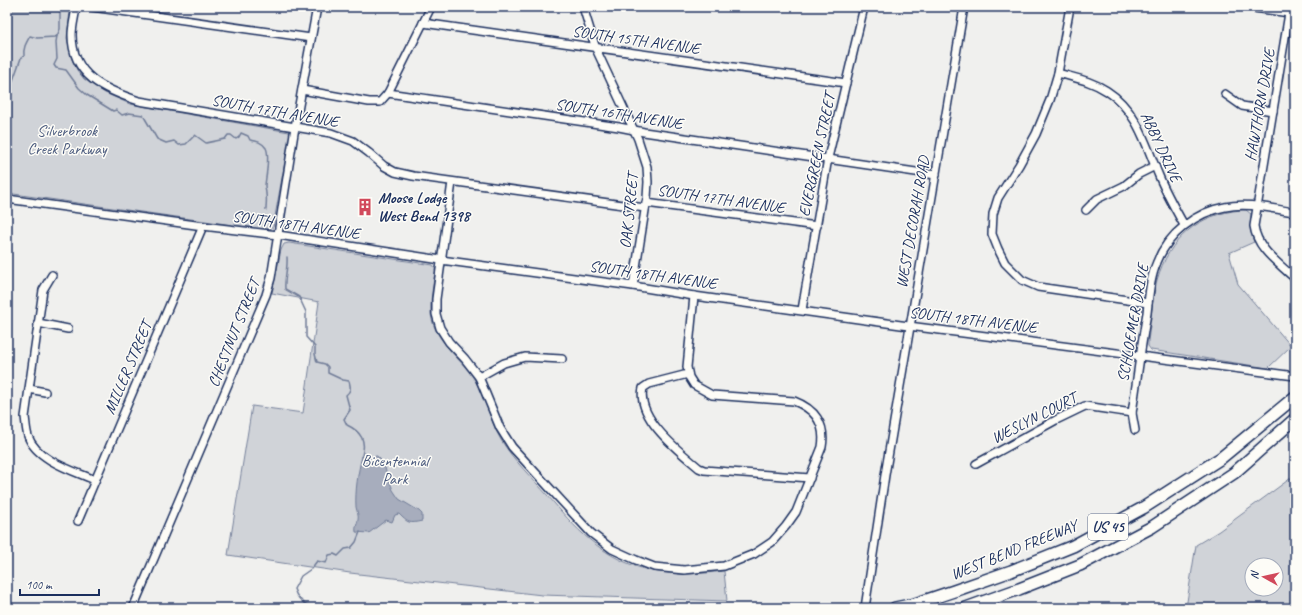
<svg xmlns="http://www.w3.org/2000/svg" width="1302" height="615" font-family="Caveat,sans-serif">
<style>
.green{fill:#d0d3d8;stroke:#76819b;fill-rule:evenodd}
.water{fill:#a7adbd;stroke:#6f7b97}
.lines{fill:none;stroke-linecap:round;stroke-linejoin:round}
.stream{stroke:#6f7b97;stroke-width:1.5}
.minor-casing{stroke:#1b2f5e;stroke-width:10}
.highway-casing{stroke:#1b2f5e;stroke-width:14}
.minor{stroke:#fdfcf7;stroke-width:7}
.highway{stroke:#fdfcf7;stroke-width:11}
.labels{text-anchor:middle;dominant-baseline:central;stroke-width:3;stroke-linejoin:round;paint-order:stroke}
.shield{fill:#fdfcf7;stroke:#5f6c8c;stroke-width:1}
.shield-label{font-size:15px;font-weight:bold;fill:#1b2f5e}
.street-label{font-size:16px;fill:#1b2f5e;stroke:#fdfcf7}
.park-label{font-size:16px;fill:#48587c;stroke:#fdfcf7}
.poi-label{font-size:16px;font-weight:bold;fill:#1b2f5e;stroke:#fdfcf7;text-anchor:start}
</style>
<rect width="100%" height="100%" fill="#f0f0ee"/>
<filter id="ink" filterUnits="userSpaceOnUse"><feTurbulence type="fractalNoise" baseFrequency=".025" numOctaves="2"/><feDisplacementMap in="SourceGraphic" scale="8" xChannelSelector="R" yChannelSelector="G"/><feConvolveMatrix kernelMatrix="1 2 1 2 8 2 1 2 1" color-interpolation-filters="sRGB"/></filter>
<g filter="url(#ink)">
<g class="green">
<path d="M8,7C22,7 59,4 70,11L67,38L72,59L77,70L84,79L105,93L130,104L289,132L290,134L273,227L270,229H261L7,193V16Z"/>
<path d="M1241,210H1246L1251,214L1250,227L1254,242L1229,253L1238,284L1291,346L1268,368L1151,350L1148,346V341C1151,321 1152,299 1157,280C1169,239 1198,214 1241,210Z"/>
<path d="M289,243L433,265L435,268V272C433,286 430,301 431,314C434,341 461,358 474,379C486,398 490,421 501,440C514,461 532,478 548,496C561,511 574,527 590,540C631,574 672,578 724,571L727,601L542,595L350,573L228,555L252,406L303,413L319,302L272,293L281,250L284,244Z"/>
<path d="M1295,475V608H1186L1196,545L1219,531ZM1252,565H1276V589H1252Z"/>
</g>
<path class="water" d="M362,456L367,457L377,456L384,463L386,472L393,490L399,499L419,511L422,514V521C409,524 408,523 399,514L395,515L392,522L386,520L369,533L356,532C355,527 357,525 358,520C359,516 357,512 356,507C355,491 358,472 362,456Z"/>
<g class="lines">
<g class="stream">
<path d="M60,11V29L57,36L56,42L57,59L54,65L56,68L66,70L79,88L87,95L113,111L116,110L122,115L129,113L143,115L157,139L166,143L174,141L179,145L186,144L195,135L206,143L225,139L228,135H231L236,139L239,137L241,133L248,136L250,140C257,141 262,142 266,148C270,155 266,177 265,185C265,189 266,191 266,194C267,199 266,205 266,210"/>
<path d="M7,99L10,98L12,89L11,86L21,58L24,56C23,48 26,43 30,36L37,38L55,37L57,36"/>
<polyline points="7,102 7,108"/>
<path d="M287,257C288,269 284,278 285,289L299,297L306,312V337L315,347V354L317,362L325,364L328,367V373L343,380L349,381C351,388 351,391 346,395L350,410L344,419L347,425C362,432 366,441 362,456"/>
<path d="M267,608V607L308,608L309,606C302,603 296,596 294,589L301,576L311,569L317,561L326,563L329,555L334,554L338,556L345,549L351,548L356,542L360,532"/>
</g>
<g class="minor-casing">
<g id="minor">
<path d="M76,7C75,16 72,26 72,35C72,76 105,90 139,101L331,133L353,141L369,153L384,166L395,172L413,176L645,208"/>
<polyline points="92,7 311,38"/>
<polyline points="583,7 596,49 638,139 647,167 648,182 647,198 633,286"/>
<polyline points="1070,7 1058,73 1050,100 1036,134 1019,165 998,198 993,214 992,234 998,249 1005,263 1022,280 1038,287 1148,303"/>
<polyline points="1247,7 1289,13"/>
<path d="M1290,7L1254,226C1257,248 1276,261 1291,275"/>
<polyline points="423,23 846,83"/>
<path d="M1058,73C1075,78 1092,81 1107,91C1137,110 1146,145 1159,176C1166,193 1175,209 1184,225"/>
<polyline points="302,90 369,102 380,102 388,93 431,7"/>
<polyline points="388,93 619,127 644,132 936,175"/>
<polyline points="1225,94 1242,106 1273,111"/>
<path d="M452,182L436,299V314L440,328L449,342L465,359L479,377L500,428L512,447L591,533L612,549L636,560L654,567L684,570L724,566L754,554L772,542L786,526L796,512L822,447C826,424 815,409 794,401L712,395L694,385L689,377L687,367L694,296"/>
<polyline points="7,199 203,226 278,235 441,260 633,286 694,296 901,325 1295,376"/>
<polyline points="646,203 817,226"/>
<polyline points="1086,210 1097,199 1124,186 1139,174 1155,166"/>
<path d="M52,275L43,290L25,417C26,423 26,430 28,436C36,460 74,471 95,480"/>
<polyline points="802,310 828,158 864,7"/>
<polyline points="38,323 68,329"/>
<path d="M688,374L649,384L643,388C636,418 679,451 699,468L704,470L810,478"/>
<polyline points="479,377 504,363 525,357 562,359"/>
<polyline points="29,389 45,392"/>
<path d="M1135,430L1132,413C1137,380 1141,346 1147,313C1149,296 1150,278 1157,262C1168,234 1196,212 1225,207C1248,202 1272,209 1295,212"/>
<polyline points="976,464 1056,420 1085,406 1132,413"/>
<polyline points="78,521 203,226"/>
<polyline points="133,608 266,295 271,278 295,127 317,7"/>
<polyline points="865,608 885,475 964,7"/>
</g>
</g>
<g class="highway-casing">
<g id="highway">
<polyline points="895,608 915,604 954,591 1011,571 1073,546 1143,508 1221,458 1295,397"/>
<polyline points="966,608 1019,589 1080,565 1152,527 1234,473 1295,419"/>
</g>
</g>
<use href="#minor" class="minor"/>
<use href="#highway" class="highway"/>
</g>
</g>
<defs>
<g id="building-bare" transform="scale(1.38)"><path d="M-4-6H4V6H1V3H-1V6H-4ZM-2.5-4.3h1.7v1.8h-1.7ZM.8-4.3h1.7v1.8H.8ZM-2.5-1h1.7V.8h-1.7ZM.8-1h1.7V.8H.8Z" fill="#d1495b" stroke="#fdfcf7" stroke-width="2.5" paint-order="stroke"/></g>
</defs>
<g fill-rule="evenodd">
<use href="#building-bare" x="365" y="207"/>
</g>
<g class="labels">
<rect class="shield" x="1088" y="514" width="40" height="26" rx="3"/>
<g class="shield-label">
<text x="1108" y="527">US 45</text>
</g>
<g class="street-label">
<text transform="translate(636 40) rotate(8)">SOUTH 15TH AVENUE</text>
<text transform="translate(1260 105) rotate(-80)">HAWTHORN DRIVE</text>
<text transform="translate(275 111) rotate(10)">SOUTH 17TH AVENUE</text>
<text transform="translate(619 114) rotate(9)">SOUTH 16TH AVENUE</text>
<text transform="translate(1161 147) rotate(65)">ABBY DRIVE</text>
<text transform="translate(817 155) rotate(-78)">EVERGREEN STREET</text>
<text transform="translate(721 199) rotate(8)">SOUTH 17TH AVENUE</text>
<text transform="translate(629 211) rotate(-84)">OAK STREET</text>
<text transform="translate(913 222) rotate(-80)">WEST DECORAH ROAD</text>
<text transform="translate(296 225) rotate(8)">SOUTH 18TH AVENUE</text>
<text transform="translate(653 275) rotate(8)">SOUTH 18TH AVENUE</text>
<text transform="translate(973 320) rotate(7)">SOUTH 18TH AVENUE</text>
<text transform="translate(1133 323) rotate(-80)">SCHLOEMER DRIVE</text>
<text transform="translate(234 333) rotate(-68)">CHESTNUT STREET</text>
<text transform="translate(128 368) rotate(-67)">MILLER STREET</text>
<text transform="translate(1034 418) rotate(-27)">WESLYN COURT</text>
<text transform="translate(1014 550) rotate(-22)">WEST BEND FREEWAY</text>
</g>
<g class="park-label">
<text x="67" y="131">Silverbrook<tspan x="67" dy="18">Creek Parkway</tspan></text>
<text x="395" y="461">Bicentennial<tspan x="395" dy="18">Park</tspan></text>
</g>
<g class="poi-label">
<text x="378" y="198">Moose Lodge<tspan x="378" dy="18">West Bend 1398</tspan></text>
</g>
</g>
<rect width="1302" height="615" fill="none" stroke="#fdfcf7" stroke-width="24"/>
<rect x="12" y="12" width="1278" height="591" fill="none" stroke="#1b2f5e" stroke-width="1.5" filter="url(#ink)"/>
<g transform="translate(1264 577) rotate(278)"><circle r="19" fill="#fdfcf7" stroke="#a3aaba"/>
<path d="M0-3L7 15L0 10L-7 15Z" fill="#d1495b"/>
<text y="-6" font-size="11" font-weight="bold" text-anchor="middle" fill="#1b2f5e">N</text>
</g>
<path d="M20 589v6h79v-6" fill="none" stroke="#1b2f5e" stroke-width="2"/>
<text x="26" y="589" font-size="12" fill="#1b2f5e" stroke="#fdfcf7" stroke-width="3" paint-order="stroke">100 m</text>
</svg>
